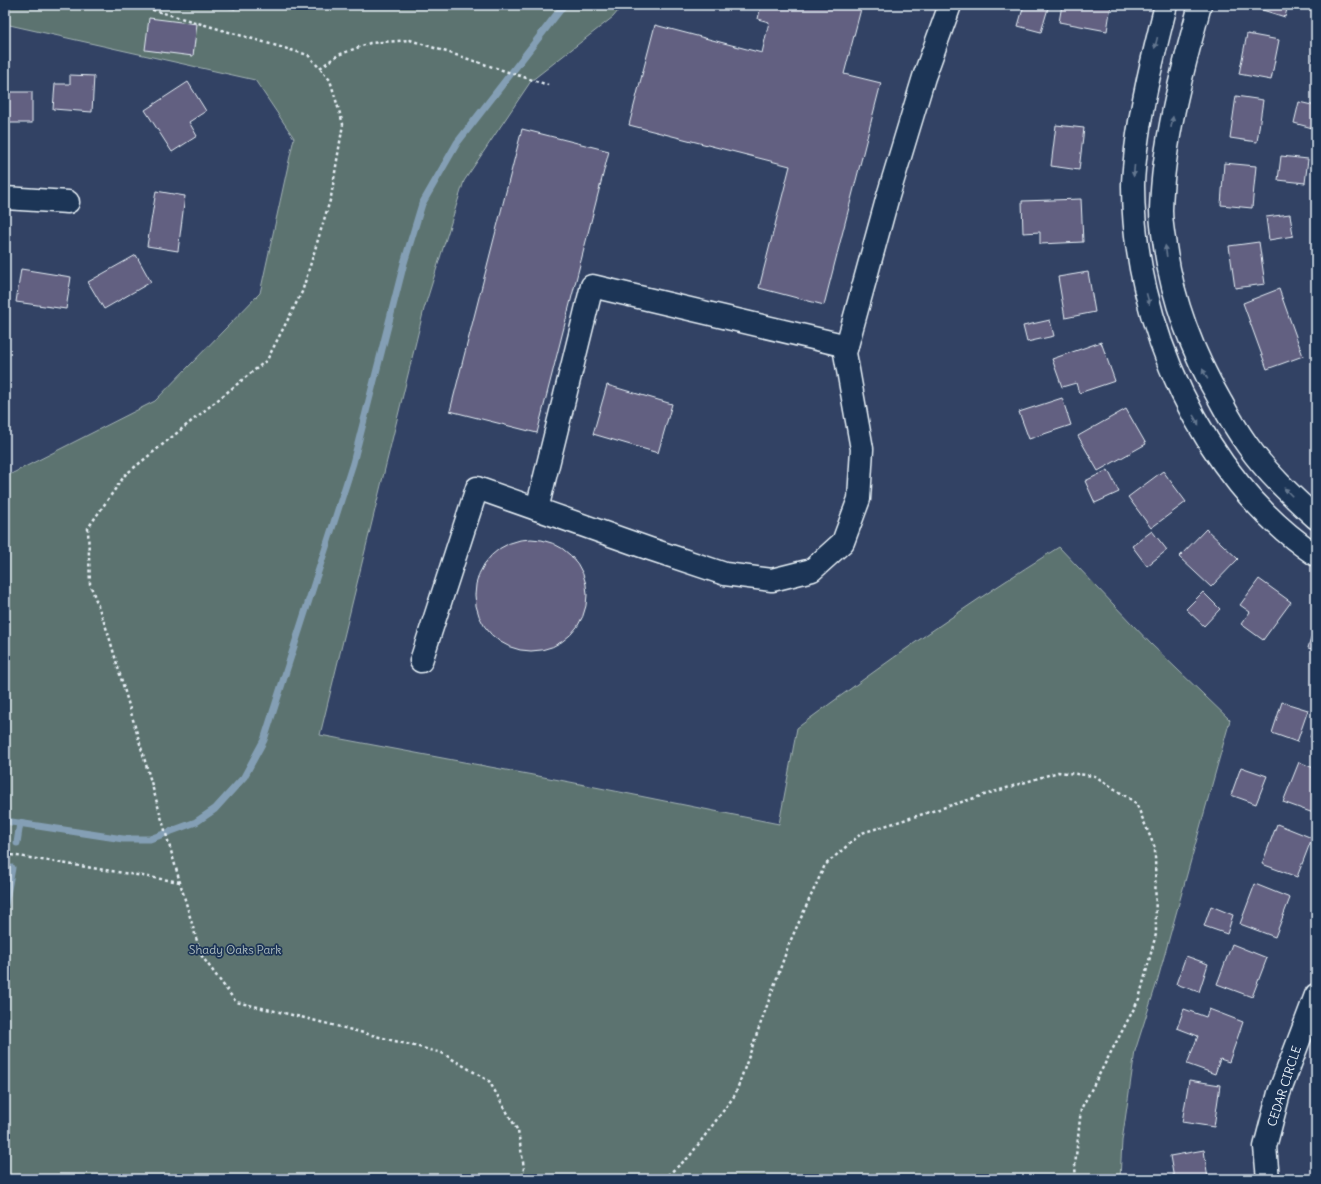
<svg xmlns="http://www.w3.org/2000/svg" width="1321" height="1184" font-family="Delius,sans-serif">
<style>
.green{fill:#5c736f;stroke:#a2b2b4}
.lines{fill:none;stroke-linecap:round;stroke-linejoin:round}
.stream{stroke:#849fb5;stroke-width:7}
.building{fill:#626081;stroke:#e8f1f8}
.minor-casing{stroke:#e8f1f8;stroke-width:25}
.path{stroke:#e8f1f8;stroke-width:2.5;stroke-dasharray:3 3;stroke-linecap:butt}
.minor{stroke:#1d3557;stroke-width:22}
.oneway{fill:#64778f}
.labels{text-anchor:middle;dominant-baseline:central;stroke-width:3.5;stroke-linejoin:round;paint-order:stroke}
.park-label{font-size:12px;fill:#b0bfc1;stroke:#1d3557}
.street-label{font-size:12px;fill:#e8f1f8;stroke:#1d3557}
</style>
<rect width="100%" height="100%" fill="#324264"/>
<filter id="ink" filterUnits="userSpaceOnUse"><feTurbulence type="fractalNoise" baseFrequency=".025" numOctaves="2"/><feDisplacementMap in="SourceGraphic" scale="8" xChannelSelector="R" yChannelSelector="G"/><feConvolveMatrix kernelMatrix="1 2 1 2 8 2 1 2 1" color-interpolation-filters="sRGB"/></filter>
<g filter="url(#ink)">
<path class="green" d="M5,5H623L613,17L531,81L464,181L424,309L320,735L570,782L779,824L797,728C882,665 969,603 1059,547L1151,644L1230,720L1157,982L1135,1051L1122,1141L1120,1179H5V477L155,401L260,293L294,138L255,80L5,24Z"/>
<g class="lines">
<g class="stream">
<polyline points="5,821 123,839 150,839 196,822 215,809 244,777 264,740 353,463 404,263 422,204 457,143 564,5"/>
<polyline points="17,843 20,823"/>
<polyline points="5,905 12,868"/>
</g>
</g>
<g class="building">
<polygon points="215,5 236,5 235,9"/>
<polygon points="761,5 862,5 844,74 881,83 824,305 759,288 790,166 629,125 655,25 762,53 769,22 758,19"/>
<polygon points="1024,5 1049,5 1041,32 1018,26"/>
<polygon points="1062,5 1111,5 1107,31 1059,22"/>
<polygon points="1256,5 1288,5 1285,17 1256,8"/>
<polygon points="149,18 197,24 193,56 145,50"/>
<polygon points="1247,34 1279,40 1271,80 1239,74"/>
<polygon points="1315,40 1316,40 1316,60 1313,60"/>
<polygon points="70,75 94,76 92,112 53,109 55,84 70,84"/>
<polygon points="188,82 206,111 189,122 197,136 172,152 145,110"/>
<rect x="5" y="92" width="27" height="31"/>
<polygon points="1236,96 1263,100 1257,142 1230,138"/>
<polygon points="1299,102 1316,106 1316,129 1294,123"/>
<polygon points="1056,125 1084,128 1079,170 1051,166"/>
<polygon points="522,129 609,151 537,433 450,411"/>
<polygon points="1281,156 1308,159 1305,183 1278,180"/>
<polygon points="1224,163 1256,166 1252,208 1221,205"/>
<polygon points="156,191 185,196 178,251 147,246"/>
<polygon points="1081,199 1083,242 1040,244 1040,232 1023,233 1022,201"/>
<polygon points="1290,214 1293,236 1269,240 1266,217"/>
<polygon points="1259,242 1265,284 1235,288 1229,246"/>
<polygon points="136,255 151,282 104,309 88,282"/>
<polygon points="21,269 71,277 66,309 16,302"/>
<polygon points="1088,272 1095,312 1065,318 1058,277"/>
<polygon points="1279,289 1303,356 1267,369 1243,303"/>
<polygon points="1050,320 1054,336 1027,342 1023,326"/>
<polygon points="1101,342 1115,381 1079,393 1076,383 1062,387 1052,359"/>
<polygon points="607,385 672,404 658,453 593,434"/>
<polygon points="1062,398 1071,425 1029,439 1019,412"/>
<polygon points="1126,409 1146,444 1098,471 1078,436"/>
<polygon points="1108,470 1119,492 1095,503 1085,481"/>
<polygon points="1163,471 1186,502 1151,528 1128,497"/>
<polygon points="1206,529 1238,559 1211,587 1179,557"/>
<polygon points="1152,531 1167,550 1147,566 1132,546"/>
<circle cx="531" cy="595" r="56"/>
<polygon points="1259,579 1291,602 1263,640 1241,624 1250,612 1240,605"/>
<polygon points="1203,592 1220,609 1204,626 1186,609"/>
<polygon points="1315,625 1316,625 1316,650 1308,648"/>
<polygon points="1282,702 1308,710 1297,742 1272,733"/>
<polygon points="1316,722 1316,739 1310,737"/>
<polygon points="1299,762 1316,769 1316,814 1283,802"/>
<polygon points="1241,767 1267,776 1256,804 1231,795"/>
<polygon points="1277,824 1312,838 1297,877 1262,864"/>
<polygon points="1255,884 1290,898 1275,937 1240,924"/>
<polygon points="1211,906 1233,915 1227,934 1204,926"/>
<polygon points="1232,944 1267,958 1252,997 1217,984"/>
<polygon points="1186,956 1208,964 1199,992 1176,984"/>
<polygon points="1184,1009 1206,1017 1209,1009 1243,1022 1229,1062 1220,1059 1215,1074 1187,1064 1198,1036 1177,1028"/>
<polygon points="1189,1080 1220,1085 1214,1127 1182,1122"/>
<polygon points="1204,1150 1208,1179 1174,1179 1170,1156"/>
</g>
<g class="lines">
<g class="minor-casing">
<g id="minor">
<path d="M1166,5C1154,53 1142,100 1136,149C1135,161 1133,174 1133,186C1133,321 1202,479 1316,555"/>
<path d="M1200,5C1182,72 1163,141 1161,210C1161,222 1163,234 1165,246C1173,303 1192,352 1221,402C1229,417 1238,432 1248,446C1267,473 1292,496 1316,518"/>
<polyline points="5,198 68,202"/>
<polyline points="537,509 592,286 847,346"/>
<polyline points="421,661 477,488 650,549 725,574 772,580 812,570 843,542 859,499 862,449 845,353 888,196 924,77 950,5"/>
<polyline points="1268,1179 1265,1147 1279,1093 1316,995"/>
</g>
</g>
<g class="path">
<polyline points="142,5 143,7 308,55 330,80 343,124 331,197 302,292 267,360 125,475 88,528 90,584 108,633 201,955 236,1002 301,1017 442,1053 489,1081 518,1131 524,1168 522,1179"/>
<polyline points="320,68 338,55 370,43 410,40 548,85"/>
<polyline points="5,854 180,882"/>
<polyline points="663,1179 689,1157 735,1095 789,944 825,865 862,833 1058,772 1095,776 1136,803 1155,848 1156,934 1139,999 1081,1109 1075,1166 1076,1179"/>
</g>
<use href="#minor" class="minor"/>
</g>
<defs><path id="oneway-solid" d="M-6-.8H1V-3.2L6.5 0L1 3.2V.8H-6Z"/></defs>
<g class="oneway">
<use href="#oneway-solid" transform="translate(1156 43) rotate(104)"/>
<use href="#oneway-solid" transform="translate(1172 122) rotate(-80)"/>
<use href="#oneway-solid" transform="translate(1134 171) rotate(95)"/>
<use href="#oneway-solid" transform="translate(1166 251) rotate(-98)"/>
<use href="#oneway-solid" transform="translate(1148 299) rotate(75)"/>
<use href="#oneway-solid" transform="translate(1205 374) rotate(-117)"/>
<use href="#oneway-solid" transform="translate(1196 420) rotate(60)"/>
<use href="#oneway-solid" transform="translate(1288 492) rotate(-134)"/>
</g>
</g>
<g class="labels">
<g class="park-label">
<text x="235" y="949">Shady Oaks Park</text>
</g>
<g class="street-label">
<text transform="translate(1284 1086) rotate(-72)">CEDAR CIRCLE</text>
</g>
</g>
<rect width="1321" height="1184" fill="none" stroke="#1d3557" stroke-width="20"/>
<rect x="10" y="10" width="1301" height="1164" fill="none" stroke="#e8f1f8" stroke-width="1.5" filter="url(#ink)"/>
</svg>
